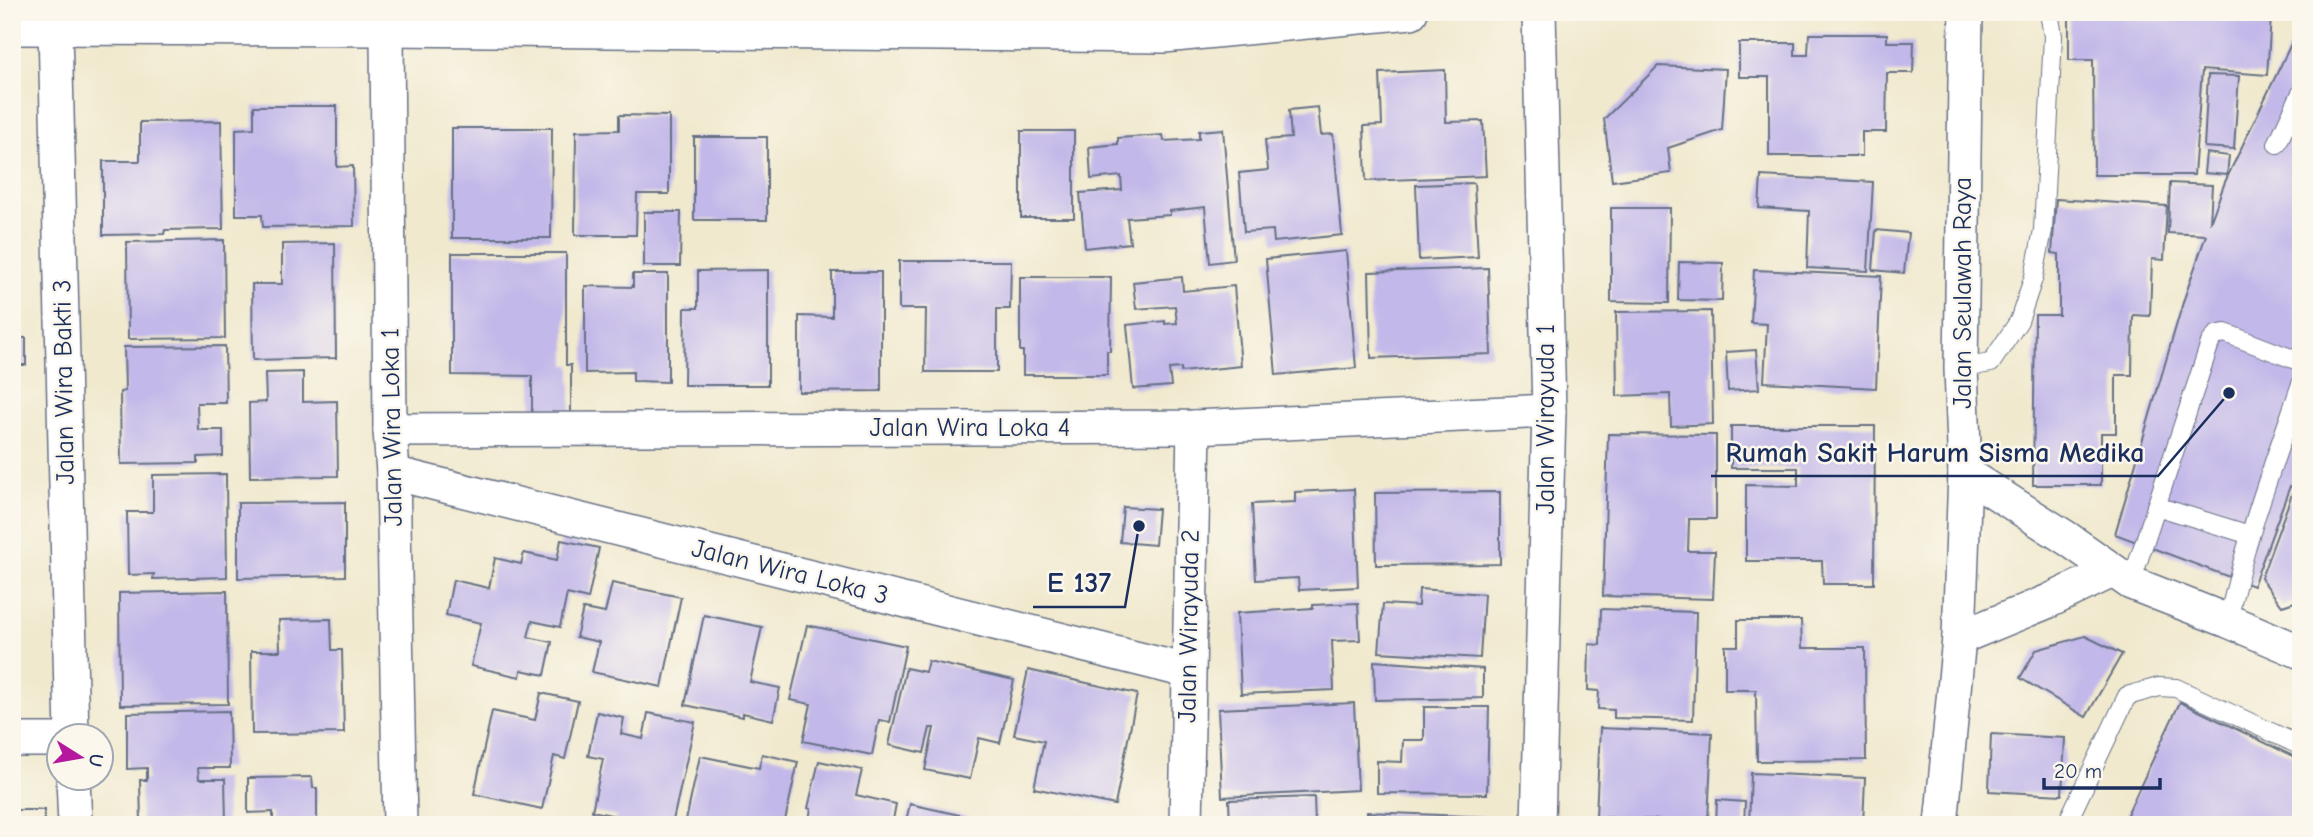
<svg xmlns="http://www.w3.org/2000/svg" width="2313" height="837" font-family="'Comic Neue',sans-serif">
<style>
.building{fill:#c2b8e9}
.lines{fill:none;stroke-linecap:round;stroke-linejoin:round}
.lane-casing{stroke:#667085;stroke-width:20}
.street-casing{stroke:#667085;stroke-width:36}
.lane{stroke:#fff;stroke-width:18}
.street{stroke:#fff;stroke-width:33}
.labels{text-anchor:middle;dominant-baseline:central;stroke-width:5;stroke-linejoin:round;paint-order:stroke}
.street-label{font-size:26px;fill:#1b2f5e;stroke:#fbf7ec}
.leader{fill:none;stroke:#1b2f5e;stroke-width:2.5}
.callout-dot{fill:#1b2f5e;stroke:#fbf7ec;stroke-width:2.5}
.callout-label{font-size:28px;text-anchor:middle;font-weight:bold;fill:#1b2f5e;stroke:#fbf7ec;stroke-width:5;stroke-linejoin:round;paint-order:stroke}
</style>
<rect width="100%" height="100%" fill="#fbf7ec"/>
<filter id="ink" filterUnits="userSpaceOnUse"><feTurbulence type="fractalNoise" baseFrequency=".0143" numOctaves="2"/><feDisplacementMap in="SourceGraphic" scale="14" xChannelSelector="R" yChannelSelector="G"/><feConvolveMatrix kernelMatrix="1 2 1 2 8 2 1 2 1" color-interpolation-filters="sRGB"/></filter>
<filter id="wash" filterUnits="userSpaceOnUse"><feTurbulence type="fractalNoise" baseFrequency=".00686" numOctaves="4" result="noise"/><feDisplacementMap in="SourceGraphic" scale="28" xChannelSelector="R" yChannelSelector="G"/><feGaussianBlur stdDeviation="1.57" result="paint"/><feColorMatrix in="noise" values="0 0 0 0 0 0 0 0 0 0 0 0 0 0 0 0 0 1.4 0 .05"/><feComposite in="paint" operator="in"/></filter>
<g filter="url(#wash)">
<rect width="100%" height="100%" fill="#f0e9ce"/>
<g id="blocks">
<g class="building">
<polygon points="1135,12 1196,12 1196,20 1136,25"/>
<polygon points="2069,12 2226,12 2271,17 2267,75 2202,70 2194,175 2094,175 2093,60 2069,60"/>
<polygon points="2301,23 2301,491 2290,486 2253,586 2115,534 2184,299 2206,235 2168,233 2170,183 2212,185 2210,223 2225,182"/>
<polygon points="1809,34 1887,34 1887,42 1914,42 1913,73 1887,73 1886,132 1862,132 1862,156 1769,156 1769,77 1739,77 1739,43 1795,43 1795,55 1808,55"/>
<polygon points="1658,66 1726,69 1722,130 1668,148 1671,173 1612,181 1604,119"/>
<polygon points="1445,70 1446,122 1483,121 1486,176 1366,181 1364,126 1382,125 1380,73"/>
<polygon points="2208,75 2239,76 2234,149 2204,147"/>
<polygon points="254,106 337,106 337,167 353,166 354,226 263,227 262,215 236,215 236,129 254,128"/>
<polygon points="1318,107 1321,135 1333,134 1342,235 1274,242 1273,230 1244,232 1239,173 1268,170 1265,140 1291,138 1289,110"/>
<polygon points="619,115 669,116 669,194 637,194 636,235 575,235 576,131 619,130"/>
<polygon points="221,121 223,229 165,230 164,234 103,235 103,161 140,161 140,122"/>
<polygon points="452,128 552,128 551,238 452,238"/>
<polygon points="1223,129 1234,260 1210,263 1205,207 1170,211 1170,215 1127,218 1130,243 1085,248 1080,193 1122,190 1121,176 1091,179 1089,147 1118,144 1118,138 1163,135 1164,141 1199,139 1199,131"/>
<rect x="1021" y="131" width="53" height="87"/>
<rect x="694" y="137" width="73" height="83"/>
<polygon points="2206,153 2229,156 2227,175 2204,173"/>
<polygon points="1761,176 1873,182 1868,271 1807,268 1809,211 1759,208"/>
<polygon points="1474,183 1478,257 1419,260 1416,185"/>
<polygon points="2056,199 2167,206 2164,260 2152,259 2150,316 2133,315 2132,375 2116,375 2116,433 2101,433 2101,485 2033,485 2035,315 2059,315 2059,254 2052,253"/>
<polygon points="1611,208 1670,208 1669,303 1611,302"/>
<polygon points="644,212 681,212 680,266 644,266"/>
<polygon points="1876,230 1908,233 1904,273 1873,270"/>
<polygon points="224,240 225,338 128,339 127,242"/>
<polygon points="335,243 336,358 253,360 252,284 282,284 282,244"/>
<polygon points="1346,251 1356,368 1276,375 1266,259"/>
<polygon points="452,253 566,253 566,365 571,365 571,425 532,424 532,376 452,375"/>
<polygon points="899,261 1011,261 1010,309 997,309 997,372 925,372 926,309 899,309"/>
<polygon points="1679,262 1723,263 1722,301 1678,300"/>
<polygon points="1488,268 1491,354 1371,358 1369,272"/>
<polygon points="768,270 768,385 684,385 685,308 698,308 698,271"/>
<polygon points="1754,270 1881,276 1876,388 1764,382 1767,324 1751,323"/>
<polygon points="832,272 881,272 881,391 799,392 799,316 832,317"/>
<polygon points="633,274 668,274 668,382 633,381 633,372 585,373 585,286 633,287"/>
<polygon points="1020,277 1111,277 1110,351 1107,351 1107,375 1023,375 1023,351 1020,351"/>
<polygon points="1182,277 1183,291 1234,286 1241,366 1181,372 1181,368 1169,369 1171,386 1133,389 1127,325 1165,321 1165,324 1177,323 1175,306 1136,309 1133,282"/>
<polygon points="1711,311 1713,424 1671,426 1670,394 1617,396 1616,312"/>
<rect x="12" y="338" width="14" height="27"/>
<polygon points="225,346 226,403 197,403 198,430 223,430 223,456 198,457 198,463 121,464 120,392 125,391 124,347"/>
<polygon points="1756,350 1759,389 1728,391 1726,352"/>
<polygon points="303,372 303,402 337,401 338,476 250,477 249,403 266,402 265,373"/>
<polygon points="1731,426 1875,426 1874,584 1823,584 1822,561 1746,561 1746,485 1798,486 1798,468 1731,468"/>
<polygon points="1608,434 1716,435 1716,519 1689,519 1688,551 1715,551 1713,599 1603,596"/>
<polygon points="226,474 227,577 153,579 154,574 128,575 127,512 153,512 153,475"/>
<polygon points="1354,489 1358,587 1299,590 1298,578 1256,580 1252,504 1295,502 1295,492"/>
<polygon points="1500,492 1500,564 1376,565 1375,493"/>
<polygon points="2292,494 2301,498 2301,600 2282,606 2261,578"/>
<polygon points="345,502 345,576 238,578 238,503"/>
<polygon points="1123,507 1158,509 1155,545 1120,542"/>
<polygon points="561,540 599,548 588,599 567,594 560,627 532,621 528,637 552,642 545,675 521,670 520,677 471,666 481,623 446,615 453,580 489,588 495,558 521,564 524,553 557,560"/>
<polygon points="612,583 681,597 662,687 592,672 599,642 576,637 583,609 605,613"/>
<polygon points="1419,589 1484,594 1480,658 1379,652 1383,604 1418,606"/>
<polygon points="227,591 228,704 120,705 119,593"/>
<polygon points="1358,603 1360,640 1332,641 1334,690 1241,694 1237,613 1313,608 1313,605"/>
<polygon points="1601,609 1696,612 1693,720 1614,718 1614,710 1598,709 1599,691 1588,690 1589,644 1600,645"/>
<polygon points="704,615 762,627 750,682 780,688 773,720 743,713 743,717 685,705"/>
<polygon points="331,619 332,650 342,650 344,733 252,734 251,651 280,651 279,620"/>
<polygon points="1738,620 1801,620 1802,648 1865,648 1866,760 1757,761 1756,690 1725,690 1725,646 1738,646"/>
<polygon points="807,625 906,646 890,722 879,720 872,755 803,741 811,704 790,700"/>
<polygon points="2085,636 2122,654 2086,717 2020,678 2036,650"/>
<polygon points="928,661 1014,680 1000,743 979,738 970,779 925,770 934,728 930,728 924,753 889,745 906,668 925,672"/>
<polygon points="1374,661 1483,669 1483,698 1375,700"/>
<polygon points="1028,670 1137,694 1115,805 1034,788 1044,741 1014,735"/>
<polygon points="541,693 578,701 565,759 554,756 542,809 474,794 492,711 535,720"/>
<polygon points="2180,702 2301,760 2301,825 2122,825"/>
<polygon points="1354,703 1358,790 1222,797 1218,709"/>
<polygon points="1424,707 1489,707 1487,794 1377,793 1377,761 1402,762 1403,740 1424,740"/>
<polygon points="229,711 230,768 198,768 199,779 225,779 226,822 141,823 140,780 147,780 147,768 127,769 127,713"/>
<polygon points="597,712 624,718 621,734 643,739 648,713 695,722 672,825 614,825 616,816 592,811 603,759 588,756"/>
<polygon points="1600,728 1712,733 1708,822 1596,817"/>
<polygon points="1991,734 2065,738 2062,795 1989,791"/>
<polygon points="762,754 798,762 784,825 685,825 700,756 759,768"/>
<polygon points="819,761 862,770 856,795 896,804 892,825 808,825 811,809 808,808"/>
<polygon points="1751,773 1865,778 1863,825 1749,825"/>
<polygon points="312,777 313,788 317,788 317,825 273,825 273,812 248,813 248,778"/>
<polygon points="1314,797 1315,825 1230,825 1229,800"/>
<polygon points="1717,800 1745,802 1744,825 1716,825"/>
<polygon points="910,804 1000,824 1000,825 905,825"/>
<rect x="12" y="810" width="32" height="15"/>
<polygon points="1367,812 1488,817 1487,825 1366,825"/>
</g>
</g>
</g>
<g filter="url(#ink)">
<use href="#blocks" fill-opacity="0" stroke="#667085" stroke-width="2"/>
<g class="lines">
<g class="lane-casing">
<g id="lane">
<polyline points="2277,144 2301,93"/>
<polyline points="1961,368 1991,363 2019,321 2034,276 2043,230 2053,36 2049,12"/>
<polyline points="2156,506 2250,535"/>
<polyline points="2131,583 2210,343 2216,335 2225,333 2301,362"/>
<path d="M2228,621C2245,540 2274,462 2301,384"/>
<polyline points="2066,825 2127,696 2159,687 2176,688 2301,746"/>
</g>
</g>
<g class="street-casing">
<g id="street">
<polyline points="12,28 387,29 1164,36 1411,12"/>
<polyline points="55,28 72,736"/>
<polyline points="387,29 390,430 393,473 400,825"/>
<polyline points="390,430 1194,427 1549,411"/>
<polyline points="393,473 1187,671"/>
<polyline points="1965,473 2068,539 2131,583 2228,621 2301,652"/>
<polyline points="1959,638 2049,601 2112,571"/>
<polyline points="12,740 60,740"/>
<polyline points="73,778 75,825"/>
<polyline points="1186,825 1194,427"/>
<polyline points="1538,825 1549,411 1539,12"/>
<polyline points="1941,825 1959,638 1965,473 1961,368 1966,12"/>
</g>
</g>
<use href="#lane" class="lane"/>
<use href="#street" class="street"/>
</g>
</g>
<g class="labels">
<g class="street-label">
<text transform="translate(1963 293) rotate(-90)">Jalan Seulawah Raya</text>
<text transform="translate(64 382) rotate(-91)">Jalan Wira Bakti 3</text>
<text transform="translate(1546 419) rotate(-90)">Jalan Wirayuda 1</text>
<text transform="translate(392 427) rotate(-91)">Jalan Wira Loka 1</text>
<text x="970" y="428">Jalan Wira Loka 4</text>
<text transform="translate(790 572) rotate(14)">Jalan Wira Loka 3</text>
<text transform="translate(1189 626) rotate(-89)">Jalan Wirayuda 2</text>
</g>
</g>
<path class="leader" d="M2229 393L2158 476H1711M1139 526L1125 607H1033"/>
<g class="callout-dot">
<circle cx="2229" cy="393" r="7"/>
<circle cx="1139" cy="526" r="7"/>
</g>
<g class="callout-label">
<text x="1935" y="462">Rumah Sakit Harum Sisma Medika</text>
<text x="1079" y="592">E 137</text>
</g>
<rect width="2313" height="837" fill="none" stroke="#fbf7ec" stroke-width="42"/>
<g transform="translate(80 757) rotate(101)"><circle r="33" fill="#fbf7ec" stroke="#a1a7b3" stroke-width="2"/>
<path d="M0-5L12 26L0 18L-12 26Z" fill="#b5179e"/>
<text y="-10" font-size="19" font-weight="bold" text-anchor="middle" fill="#1b2f5e">U</text>
</g>
<path d="M2044 778v10h116v-10" fill="none" stroke="#1b2f5e" stroke-width="3.5"/>
<text x="2054" y="778" font-size="21" fill="#1b2f5e" stroke="#fbf7ec" stroke-width="5" paint-order="stroke">20 m</text>
</svg>
